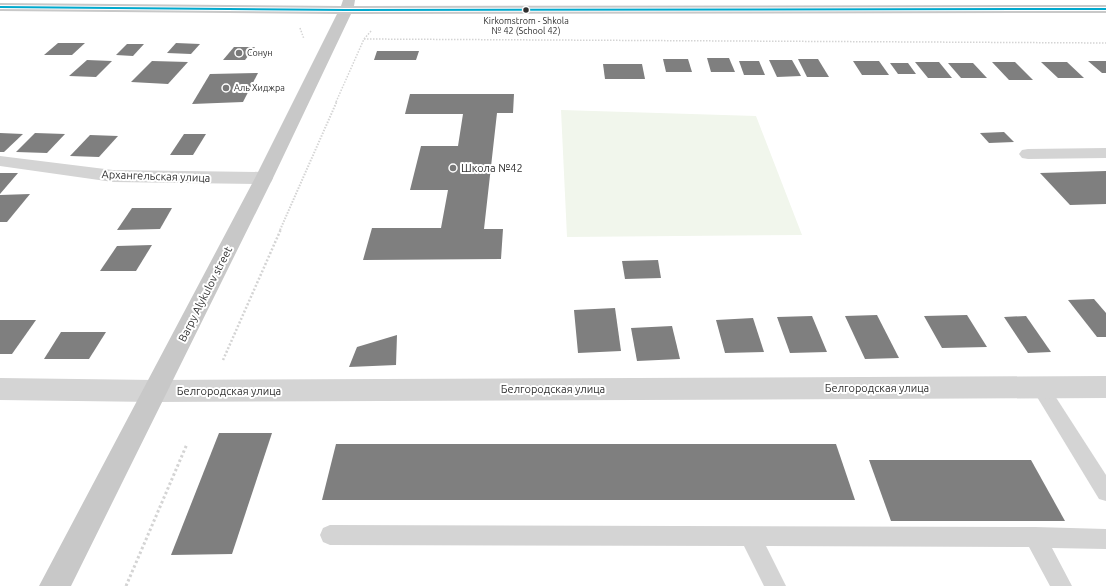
<svg xmlns="http://www.w3.org/2000/svg" width="1106" height="586" font-family="Ubuntu,sans-serif">
<style>
.green{fill:#f1f6ec}
.building{fill:#7f7f7f}
.lines{fill:none;stroke-linecap:round;stroke-linejoin:round}
.path-far3{stroke:#d4d4d4;stroke-width:1.5;stroke-dasharray:1.5 1.5;stroke-linecap:butt}
.path-far2{stroke:#d4d4d4;stroke-width:2;stroke-dasharray:1.5 1.5;stroke-linecap:butt}
.path-far1{stroke:#d4d4d4;stroke-width:2.5;stroke-dasharray:2 2;stroke-linecap:butt}
.path{stroke:#d4d4d4;stroke-width:3;stroke-dasharray:2.5 2.5;stroke-linecap:butt}
.service{fill:#d4d4d4;fill-rule:evenodd}
.minor{fill:#d4d4d4;fill-rule:evenodd}
.primary{fill:#c8c8c8;fill-rule:evenodd}
.bus-1-casing{stroke:#fff;stroke-width:4}
.bus-1{stroke:#00a9ce;stroke-width:2}
.bus-dot{fill:#303030;stroke:#fff;stroke-width:1.5}
.poi-dot{fill:#787878;stroke:#fff;stroke-width:1.5}
.labels{text-anchor:middle;dominant-baseline:central;stroke-width:4;stroke-linejoin:round;paint-order:stroke}
.far-bus-label{font-size:9px;fill:#303030;stroke:#fff}
.far-poi-label{font-size:9px;fill:#303030;stroke:#fff;text-anchor:start}
.poi-label{font-size:11px;fill:#303030;stroke:#fff;text-anchor:start}
.street-label{font-size:11px;fill:#303030;stroke:#fff}
</style>
<rect width="100%" height="100%" fill="#fff"/>
<polygon class="green" points="561,110 756,116 802,235 567,237"/>
<g class="building">
<polygon points="58,43 85,43 72,55 44,55"/>
<polygon points="176,43 200,44 191,54 167,53"/>
<polygon points="127,44 144,44 133,56 116,55"/>
<polygon points="234,47 255,47 245,60 223,60"/>
<polygon points="377,51 419,51 416,60 374,60"/>
<polygon points="707,58 729,58 735,72 711,72"/>
<polygon points="663,59 688,59 692,72 666,72"/>
<polygon points="798,59 818,59 829,77 807,77"/>
<polygon points="87,60 112,61 96,77 69,76"/>
<polygon points="769,60 792,60 801,76 777,77"/>
<polygon points="152,61 188,62 168,84 131,82"/>
<polygon points="739,61 759,61 765,75 744,75"/>
<polygon points="853,61 879,61 889,75 862,75"/>
<polygon points="1088,61 1106,61 1106,73 1102,73"/>
<polygon points="915,62 939,62 952,78 928,78"/>
<polygon points="992,62 1015,62 1033,80 1009,80"/>
<polygon points="1041,62 1067,62 1084,78 1058,78"/>
<polygon points="890,63 908,63 916,74 898,74"/>
<polygon points="948,63 973,63 987,78 961,78"/>
<polygon points="603,64 642,64 645,79 605,79"/>
<polygon points="258,73 243,102 192,104 210,74"/>
<polygon points="410,94 514,94 513,113 497,113 484,229 503,229 501,259 363,260 372,228 441,228 448,190 410,190 421,146 458,146 463,114 405,114"/>
<polygon points="1004,132 1014,142 989,143 980,133"/>
<polygon points="0,133 23,134 4,152 0,152"/>
<polygon points="35,133 65,134 47,153 16,152"/>
<polygon points="184,134 206,134 193,155 170,155"/>
<polygon points="90,135 118,136 99,157 70,156"/>
<polygon points="1106,171 1106,204 1070,205 1040,173"/>
<polygon points="0,173 18,173 0,194"/>
<polygon points="30,194 7,222 0,222 0,195"/>
<polygon points="132,208 172,208 160,229 117,230"/>
<polygon points="152,245 136,271 100,271 117,246"/>
<polygon points="658,260 661,278 625,279 622,261"/>
<polygon points="1094,299 1106,313 1106,337 1097,337 1068,300"/>
<polygon points="615,308 621,351 578,353 574,310"/>
<polygon points="877,315 899,358 865,359 845,316"/>
<polygon points="967,315 987,347 942,348 924,316"/>
<polygon points="812,316 827,352 790,353 777,317"/>
<polygon points="1026,316 1051,352 1028,353 1004,317"/>
<polygon points="753,318 764,352 725,353 716,320"/>
<polygon points="0,320 36,320 12,354 0,354"/>
<polygon points="672,326 680,359 637,361 631,328"/>
<polygon points="61,332 106,332 89,359 44,359"/>
<polygon points="397,335 396,365 349,367 357,347"/>
<polygon points="219,433 272,433 232,554 171,555"/>
<polygon points="336,444 836,444 855,500 322,500"/>
<polygon points="869,460 1031,460 1065,521 891,521"/>
</g>
<g class="lines">
<g class="path-far3">
<polyline points="300,28 304,39"/>
<polyline points="364,39 1106,43"/>
<polyline points="336,102 364,39 372,30"/>
</g>
<polyline class="path-far2" points="280,230 337,101"/>
<polyline class="path-far1" points="223,360 281,229"/>
<polyline class="path" points="126,586 187,444"/>
<g class="service">
<polygon points="1040,380 1046,382 1106,475 1106,501 1099,499 1034,392 1031,387 1034,382"/>
<polygon points="330,525 1035,527 1106,529 1106,549 1052,548 1072,586 1050,586 1029,547 766,546 786,586 764,586 744,546 330,545 323,542 320,535 323,528"/>
</g>
<g class="minor">
<polygon points="1106,148 1106,158 1028,159 1022,158 1019,154 1022,150 1028,149"/>
<polygon points="0,156 113,170 264,172 271,174 273,178 271,182 264,184 113,182 0,166"/>
<polygon points="1106,376 1106,398 154,402 0,400 0,378 154,380"/>
</g>
<polygon class="primary" points="343,0 355,0 354,6 1106,5 1106,13 351,14 273,178 71,586 39,586 255,178 337,14 0,11 0,3 341,6"/>
<g class="bus-1-casing">
<polyline id="bus-1" points="0,7 346,10 1106,9"/>
</g>
<use href="#bus-1" class="bus-1"/>
</g>
<circle class="bus-dot" cx="526" cy="10" r="3.5"/>
<g class="poi-dot">
<circle cx="239" cy="53" r="4"/>
<circle cx="226" cy="88" r="4"/>
<circle cx="453" cy="168" r="4"/>
</g>
<g class="labels">
<g class="far-bus-label">
<text x="526" y="21">Kirkomstrom - Shkola<tspan x="526" dy="10">№ 42 (School 42)</tspan></text>
</g>
<g class="far-poi-label">
<text x="247" y="53">Сонун</text>
<text x="234" y="88">Аль Хиджра</text>
</g>
<g class="poi-label">
<text x="461" y="168">Школа №42</text>
</g>
<g class="street-label">
<text transform="translate(156 176) rotate(2)">Архангельская улица</text>
<text transform="translate(205 294) rotate(-63)">Barpy Alykulov street</text>
<text x="877" y="388">Белгородская улица</text>
<text x="553" y="389">Белгородская улица</text>
<text x="229" y="391">Белгородская улица</text>
</g>
</g>
</svg>
